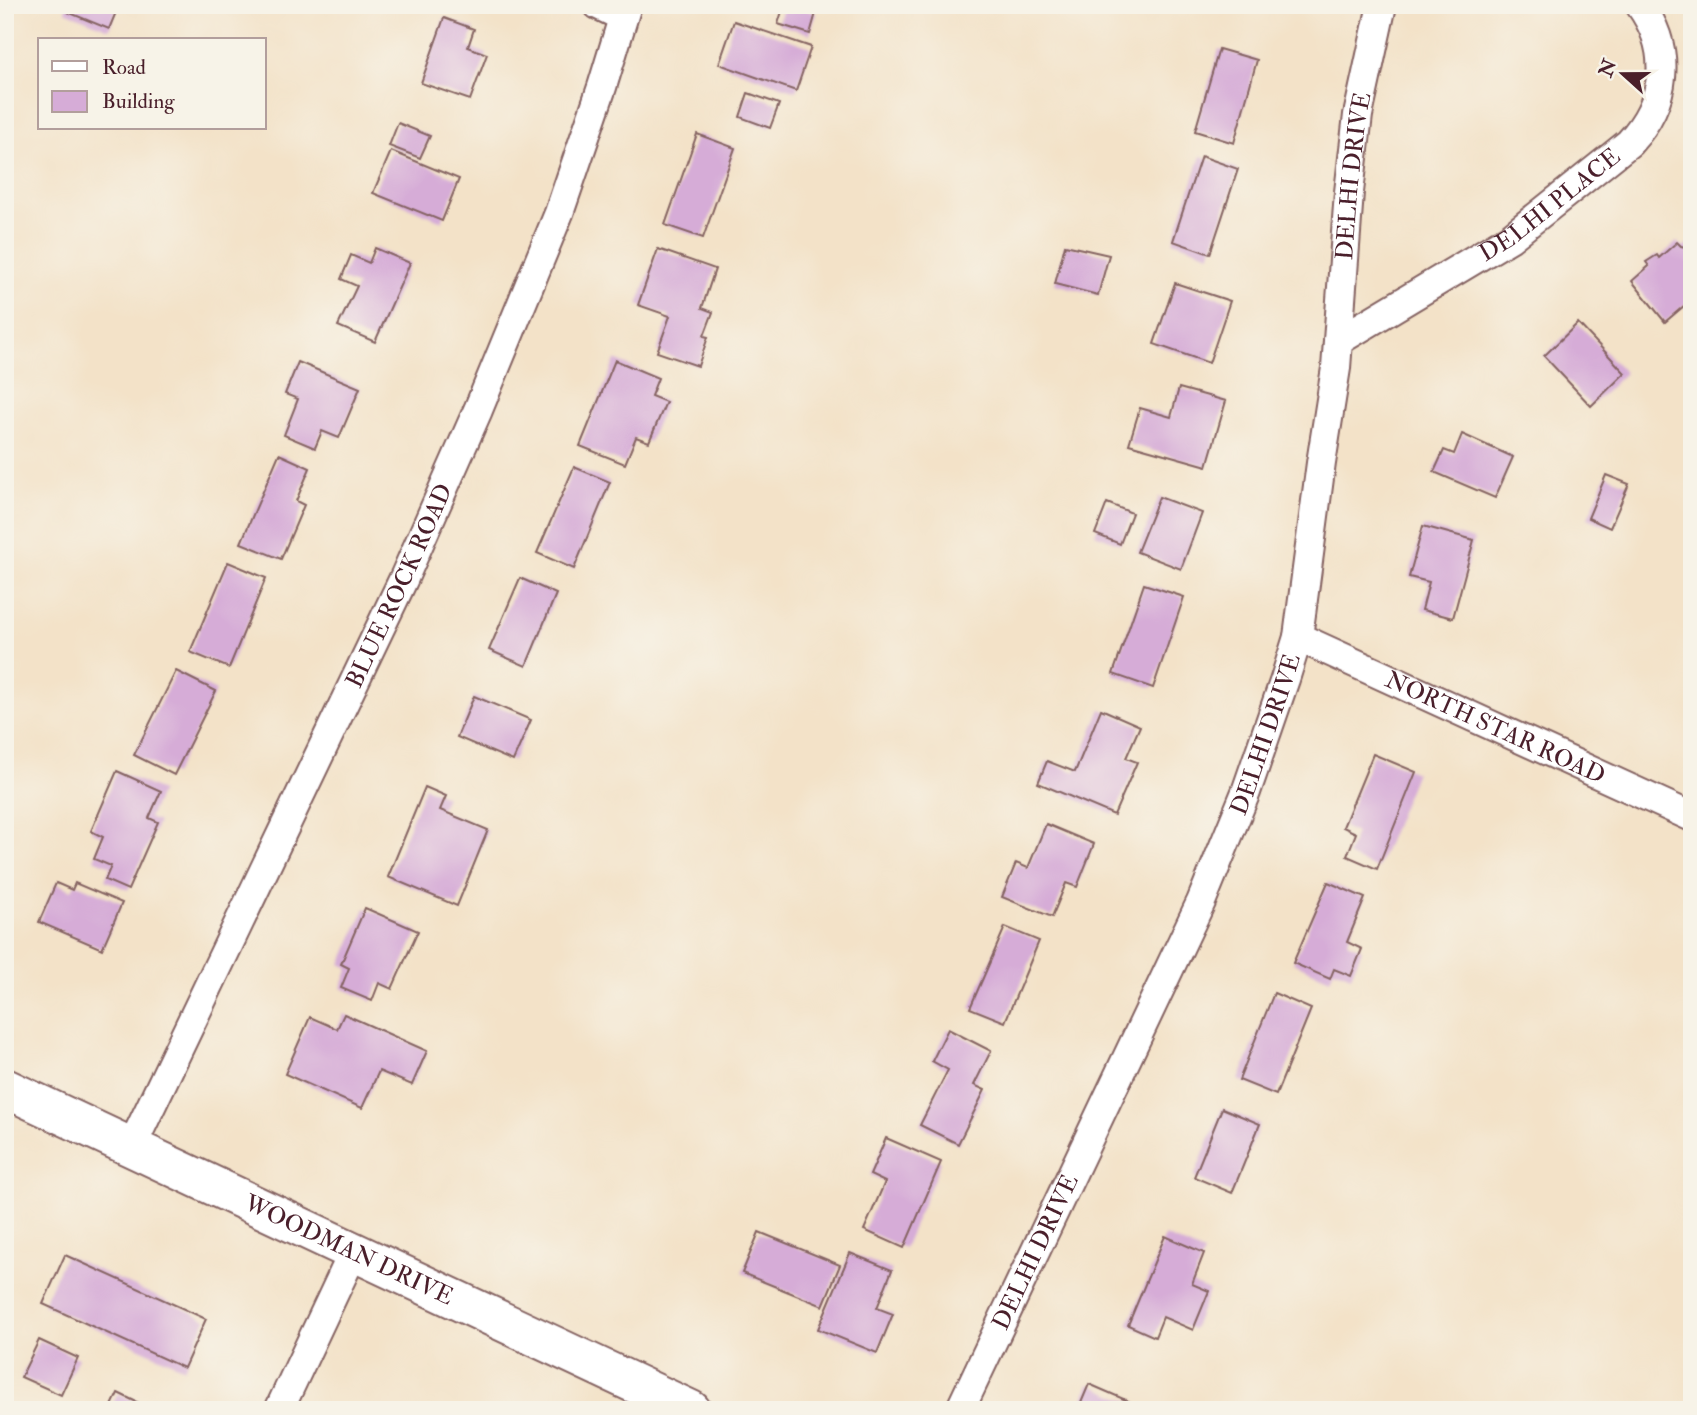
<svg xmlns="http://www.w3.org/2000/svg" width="1697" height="1415" font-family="'IM FELL Double Pica',serif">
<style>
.building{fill:#d6acd7}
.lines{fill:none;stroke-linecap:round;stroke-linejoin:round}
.minor-casing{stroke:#856362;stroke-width:32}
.primary-casing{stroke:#856362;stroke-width:42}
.minor{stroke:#fff;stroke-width:28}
.primary{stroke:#fff;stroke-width:38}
.labels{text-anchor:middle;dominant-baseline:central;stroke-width:5;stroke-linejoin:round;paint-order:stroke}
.street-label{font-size:24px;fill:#4a1f2b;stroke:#f7f3e8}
</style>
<rect width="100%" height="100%" fill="#f7f3e8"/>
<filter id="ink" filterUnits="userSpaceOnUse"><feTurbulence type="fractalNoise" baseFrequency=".0143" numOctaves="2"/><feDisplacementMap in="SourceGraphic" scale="14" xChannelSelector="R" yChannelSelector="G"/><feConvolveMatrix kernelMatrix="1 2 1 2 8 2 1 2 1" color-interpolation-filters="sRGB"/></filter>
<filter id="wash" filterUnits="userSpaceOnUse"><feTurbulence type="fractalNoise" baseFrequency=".00686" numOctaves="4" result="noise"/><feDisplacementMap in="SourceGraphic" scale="28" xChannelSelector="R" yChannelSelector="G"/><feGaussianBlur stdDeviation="1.57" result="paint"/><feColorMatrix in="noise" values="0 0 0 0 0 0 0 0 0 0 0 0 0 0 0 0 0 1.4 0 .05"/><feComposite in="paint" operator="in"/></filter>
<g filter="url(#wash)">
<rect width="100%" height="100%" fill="#f3e2c8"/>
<g id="blocks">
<g class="building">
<polygon points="67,5 119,5 109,29 65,11"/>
<polygon points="784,5 792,5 816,13 810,34 778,24"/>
<polygon points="444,18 474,29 468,47 487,54 470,100 421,83"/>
<polygon points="734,21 811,47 796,91 719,64"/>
<polygon points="1219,49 1257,60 1234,143 1195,131"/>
<polygon points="748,93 779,104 770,128 740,117"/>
<polygon points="398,123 430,136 420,158 389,146"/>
<polygon points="697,134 735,148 703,238 665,225"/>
<polygon points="391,151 459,179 442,221 373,193"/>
<polygon points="1201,156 1238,169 1210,254 1173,241"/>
<polygon points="1692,241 1692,299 1665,322 1632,281 1649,266 1646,262 1657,255 1659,258 1677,242 1681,246 1685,247"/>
<polygon points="1065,245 1109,255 1098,295 1055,284"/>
<polygon points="375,248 410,263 375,342 338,326 357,286 341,279 351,255 369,263"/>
<polygon points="658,249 715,269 702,308 713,312 704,336 708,337 698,366 657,352 670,316 638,305"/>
<polygon points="1175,283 1230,301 1209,363 1154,344"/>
<polygon points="1578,323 1625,373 1591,406 1544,356"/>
<polygon points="615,360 658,378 651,396 666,402 649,442 636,437 625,464 580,446"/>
<polygon points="298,362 360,388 339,438 322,431 315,448 284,435 298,399 285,394"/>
<polygon points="1179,388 1226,401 1207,466 1129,444 1140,408 1171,417"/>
<polygon points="1462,434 1513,457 1495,498 1434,472 1444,450 1454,454"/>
<polygon points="279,454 310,468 296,501 304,505 281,559 241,543"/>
<polygon points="574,467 610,482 574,569 537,553"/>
<polygon points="1606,475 1629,484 1610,528 1588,518"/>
<polygon points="1159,497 1202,513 1181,569 1137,552"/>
<polygon points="1107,503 1132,513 1120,544 1095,534"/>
<polygon points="1423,526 1474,540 1453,618 1422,610 1429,582 1409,577"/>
<polygon points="228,562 266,578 229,668 190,652"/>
<polygon points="520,578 556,594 526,666 489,650"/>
<polygon points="1144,584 1184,597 1153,688 1113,674"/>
<polygon points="176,671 216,691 174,775 134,755"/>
<polygon points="474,696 531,720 513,761 457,737"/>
<polygon points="1101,709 1140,726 1126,758 1137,762 1114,815 1038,783 1047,761 1075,772"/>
<polygon points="1373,754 1416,772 1377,869 1347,856 1356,833 1343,827"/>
<polygon points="117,771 161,791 149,818 158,822 128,890 105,880 111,866 94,859 103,837 91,831"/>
<polygon points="425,787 446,796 440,810 488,830 457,906 388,877"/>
<polygon points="1046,824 1094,844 1077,887 1066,883 1052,917 1002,897 1016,863 1028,868"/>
<polygon points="1328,882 1365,898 1347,942 1362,949 1351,976 1334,969 1330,979 1293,963"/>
<polygon points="56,883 72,890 75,883 122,903 102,949 39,922"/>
<polygon points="365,908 418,931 392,989 379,983 372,1001 341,988 349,968 341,964"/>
<polygon points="1005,927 1039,941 1005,1022 970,1008"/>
<polygon points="1274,993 1311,1009 1276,1095 1239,1080"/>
<polygon points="344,1014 427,1051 412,1085 379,1071 362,1108 285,1074 310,1017 337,1029"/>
<polygon points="948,1029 991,1051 974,1085 985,1090 958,1144 920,1125 948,1070 932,1061"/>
<polygon points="1222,1108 1260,1124 1232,1193 1194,1177"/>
<polygon points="886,1138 941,1162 904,1248 864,1230 885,1182 870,1175"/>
<polygon points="759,1232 840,1265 823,1306 742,1273"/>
<polygon points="1165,1236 1204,1253 1192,1284 1209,1291 1193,1330 1163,1317 1155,1337 1128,1325"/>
<polygon points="850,1253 892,1270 877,1308 893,1314 877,1353 818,1329"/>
<polygon points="65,1255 206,1319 184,1368 43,1304"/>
<polygon points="39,1340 78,1358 61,1395 21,1377"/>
<polygon points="1089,1384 1142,1407 1141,1410 1078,1410"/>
<polygon points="118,1393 153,1410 110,1410"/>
</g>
</g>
</g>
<g filter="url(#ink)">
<use href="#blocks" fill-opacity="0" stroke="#856362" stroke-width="2"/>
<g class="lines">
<g class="minor-casing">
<g id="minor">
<polyline points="598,5 623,17"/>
<path id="s1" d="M1338,341L1510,238L1629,143C1667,102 1673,51 1640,5"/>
<path id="s2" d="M1298,637L1692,817"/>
<path id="s3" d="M131,1148L403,580L478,410L559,213L602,87L627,5"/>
<polyline points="279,1410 354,1251"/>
<path id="s4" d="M960,1410L1201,902L1246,792L1285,679L1298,637L1321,463L1336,368L1349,192L1358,115L1382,5"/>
</g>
</g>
<g class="primary-casing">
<g id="primary">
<path id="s5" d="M5,1088L691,1410"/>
</g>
</g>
<use href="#minor" class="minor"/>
<use href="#primary" class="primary"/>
</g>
</g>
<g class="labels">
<g class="street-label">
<text stroke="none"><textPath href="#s4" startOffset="1309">DELHI DRIVE</textPath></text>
<text stroke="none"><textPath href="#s1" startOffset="252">DELHI PLACE</textPath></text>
<text stroke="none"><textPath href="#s3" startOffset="623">BLUE ROCK ROAD</textPath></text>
<text stroke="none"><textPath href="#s2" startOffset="217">NORTH STAR ROAD</textPath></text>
<text stroke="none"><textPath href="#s4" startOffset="742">DELHI DRIVE</textPath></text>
<text stroke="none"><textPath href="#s5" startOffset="380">WOODMAN DRIVE</textPath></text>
<text stroke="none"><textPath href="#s4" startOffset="175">DELHI DRIVE</textPath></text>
</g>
</g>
<rect width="1697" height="1415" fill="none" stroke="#f7f3e8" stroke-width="28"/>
<rect x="38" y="38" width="228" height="91" fill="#f7f3e8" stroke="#b29e9c" stroke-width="2"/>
<rect x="52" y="61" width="35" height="10" fill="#ffffff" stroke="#b29e9c" stroke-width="2"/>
<text x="102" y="74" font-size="21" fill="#4a1f2b">Road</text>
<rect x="52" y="91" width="35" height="21" fill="#d6acd7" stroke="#b29e9c" stroke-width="2"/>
<text x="102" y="108" font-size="21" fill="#4a1f2b">Building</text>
<g transform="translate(1623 74) rotate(291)" stroke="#f7f3e8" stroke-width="5" paint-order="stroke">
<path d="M0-5L12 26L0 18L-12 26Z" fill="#4a1f2b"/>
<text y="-10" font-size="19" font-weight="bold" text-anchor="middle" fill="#4a1f2b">N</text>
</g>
</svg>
